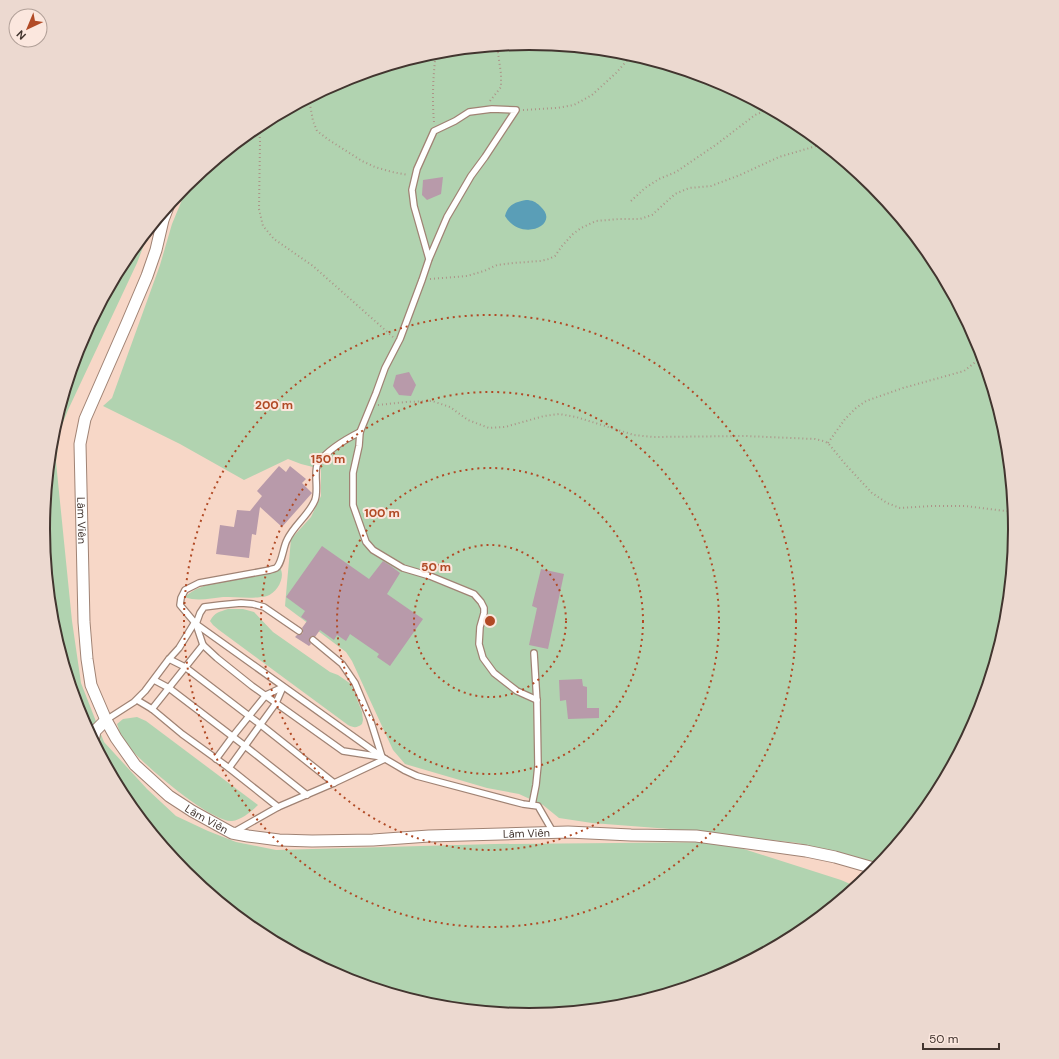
<svg xmlns="http://www.w3.org/2000/svg" width="1059" height="1059" font-family="'DM Sans',sans-serif">
<style>
.green{fill:#b1d3b0}
.water{fill:#5a9eb7}
.building{fill:#b89aaa}
.lines{fill:none;stroke-linecap:round;stroke-linejoin:round}
.lane-casing{stroke:#a08374;stroke-width:8}
.street-casing{stroke:#a08374;stroke-width:13}
.path{stroke:#ac9488;stroke-width:2;stroke-dasharray:1 3;stroke-linecap:butt}
.lane{stroke:#fff;stroke-width:5.5}
.street{stroke:#fff;stroke-width:11}
.ring{fill:none;stroke:#b14a25;stroke-width:2;stroke-dasharray:2 4}
.labels{text-anchor:middle;dominant-baseline:central;stroke-width:4;stroke-linejoin:round;paint-order:stroke}
.street-label{font-size:11px;fill:#42352f;stroke:#fbe7de}
.rim{fill:none;stroke:#42352f;stroke-width:2}
.centre{fill:#b14a25;stroke:#fbe7de;stroke-width:2}
.ring-label{font-size:12px;text-anchor:middle;font-weight:bold;fill:#b14a25;stroke:#fbe7de;stroke-width:4;stroke-linejoin:round;paint-order:stroke}
</style>
<rect width="100%" height="100%" fill="#f7d7c7"/>
<g class="green">
<polygon points="530,43 625,52 716,80 800,125 874,186 934,259 979,344 1007,435 1016,530 1007,625 979,716 934,800 879,867 845,856 798,843 670,829 592,823 559,818 543,805 519,794 487,788 405,764 393,750 352,661 346,652 285,606 287,583 291,539 311,517 321,496 321,469 301,464 288,459 244,480 180,444 103,406 112,398 160,265 172,224 189,183 259,125 344,80 435,52"/>
<polygon points="150,229 137,263 68,410 60,430 56,462 72,621 81,683 104,742 147,789 176,816 208,831 236,842 276,850 494,844 722,842 841,880 857,887 800,934 715,979 624,1007 529,1016 434,1007 343,979 259,934 185,873 125,800 80,715 52,624 43,529 52,434 80,343 125,259"/>
<path d="M280,568C286,577 277,593 267,596C256,599 235,597 223,597C211,598 197,602 185,597C208,576 252,582 280,568Z"/>
<path d="M228,609H243L254,612L273,632L330,672L338,675L351,684L362,712L363,720L362,724C357,728 354,728 348,725L219,630L213,625L210,621C215,612 219,612 228,609Z"/>
<path d="M137,717L146,721L258,805C252,811 241,820 232,821C211,823 137,760 124,741C121,736 119,730 117,724L123,719Z"/>
</g>
<path class="water" d="M526,200C532,200 536,202 540,206C562,225 521,243 505,216C508,204 516,202 526,200Z"/>
<g class="building">
<polygon points="443,177 441,194 427,200 422,195 423,180"/>
<polygon points="409,372 416,385 411,396 399,395 393,386 396,375"/>
<polygon points="279,466 286,472 290,466 306,479 302,483 312,493 282,527 260,507 256,535 252,534 249,558 216,554 220,525 234,527 237,510 250,511 262,496 257,491"/>
<polygon points="322,546 369,579 383,561 391,566 400,573 387,594 423,619 390,666 377,657 379,654 350,634 346,641 337,635 334,640 320,630 315,637 312,636 310,638 309,641 311,644 309,646 295,637 297,635 300,635 303,633 303,630 302,628 307,621 301,617 305,611 286,597"/>
<polygon points="541,569 564,574 548,649 529,645 537,608 532,606"/>
<polygon points="582,679 583,686 587,687 587,708 599,708 599,718 568,719 566,700 560,701 559,680"/>
</g>
<g class="lines">
<g class="lane-casing">
<g id="lane">
<polyline points="429,259 414,206 412,190 417,169 434,131 455,121 469,112 492,109 516,110 485,157 471,176 457,200 447,217 429,259 422,280 400,339 385,368 376,393 360,432 359,446 353,473 353,505 366,542 373,550 403,568 430,576 474,594 481,602 484,608 484,613 480,627 479,644 483,658 494,673 517,691 537,700"/>
<path d="M360,432C346,439 327,451 318,463C313,471 319,489 315,500C309,515 294,525 287,540C283,547 282,564 276,568C274,569 272,569 270,570L199,583L185,590L181,598L180,605L196,624L382,757L404,770L417,776L523,804L538,806L553,832"/>
<polyline points="299,631 264,607 253,604 241,603 220,605 204,607 200,613 196,624 203,645 217,658 252,686 343,751 382,757 370,719 355,683 342,664 313,640"/>
<polyline points="169,659 185,667 261,725 334,783"/>
<polyline points="154,680 169,688 245,746 307,795"/>
<polyline points="137,700 152,709 182,734 229,768 278,807"/>
<polyline points="152,709 203,645"/>
<polyline points="106,720 134,702 145,691 169,659 179,648 195,622"/>
<polyline points="216,759 233,736 266,695 283,687"/>
<polyline points="229,768 276,703 283,687"/>
<polyline points="532,805 536,785 538,765 537,703 534,653"/>
<polyline points="234,832 278,807 334,783 385,759"/>
</g>
</g>
<g class="street-casing">
<g id="street">
<path id="s1" d="M168,207L163,220L156,250L147,276L127,323L85,419L80,444L84,622L87,659L91,685L106,720L116,738L135,765L169,796L192,811L232,833L248,836L279,840L312,841L373,840L429,836L568,832L631,835L696,836L806,851L835,857L877,869"/>
<polyline points="93,741 95,731 106,720"/>
</g>
</g>
<g class="path">
<polyline points="309,99 313,121 317,131 329,140 362,161 375,167 392,172 408,175"/>
<polyline points="490,101 501,87 501,74 497,46"/>
<polyline points="523,110 557,108 574,105 592,95 616,73 632,55"/>
<path d="M434,122C432,99 433,76 436,52"/>
<polyline points="259,125 260,141 259,209 263,226 274,239 313,266 393,337"/>
<polyline points="631,201 645,188 659,179 676,172 717,144 755,115 769,109"/>
<polyline points="430,279 467,276 484,271 497,265 513,263 540,261 549,259 555,256 562,246 573,234 581,228 596,221 619,219 640,219 652,215 675,194 689,188 711,186 740,175 779,157 823,144"/>
<polyline points="378,405 406,402 432,401 450,407 468,420 489,428 505,427 544,416 559,414 576,417 634,435 653,437 745,436 815,439 823,441 828,443 846,465 872,493 887,503 900,508 931,506 965,506 1014,512"/>
<polyline points="828,443 845,419 856,408 866,401 903,388 964,371 983,356"/>
</g>
<use href="#lane" class="lane"/>
<use href="#street" class="street"/>
</g>
<g class="ring">
<circle cx="490" cy="621" r="76"/>
<circle cx="490" cy="621" r="153"/>
<circle cx="490" cy="621" r="229"/>
<circle cx="490" cy="621" r="306"/>
</g>
<g class="labels">
<g class="street-label">
<text stroke="none"><textPath href="#s1" startOffset="330">Lâm Viên</textPath></text>
<text stroke="none"><textPath href="#s1" startOffset="677">Lâm Viên</textPath></text>
<text stroke="none"><textPath href="#s1" startOffset="1001">Lâm Viên</textPath></text>
</g>
</g>
<path d="M0 0H1059V1059H0ZM50 529a479 479 0 1 1 958 0a479 479 0 1 1-958 0Z" fill="#ecd9d0" fill-rule="evenodd"/>
<path class="rim" d="M50 529a479 479 0 1 1 958 0a479 479 0 1 1-958 0Z"/>
<circle cx="490" cy="621" r="6" class="centre"/>
<g class="ring-label">
<text x="274" y="409">200 m</text>
<text x="328" y="463">150 m</text>
<text x="382" y="517">100 m</text>
<text x="436" y="571">50 m</text>
</g>
<g transform="translate(28 28) rotate(224)"><circle r="19" fill="#fbe7de" stroke="#b1a098"/>
<path d="M0-3L7 15L0 10L-7 15Z" fill="#b14a25"/>
<text y="-6" font-size="11" font-weight="bold" text-anchor="middle" fill="#42352f">N</text>
</g>
<path d="M923 1043v6h76v-6" fill="none" stroke="#42352f" stroke-width="2"/>
<text x="929" y="1043" font-size="12" fill="#42352f" stroke="#fbe7de" stroke-width="3" paint-order="stroke">50 m</text>
</svg>
